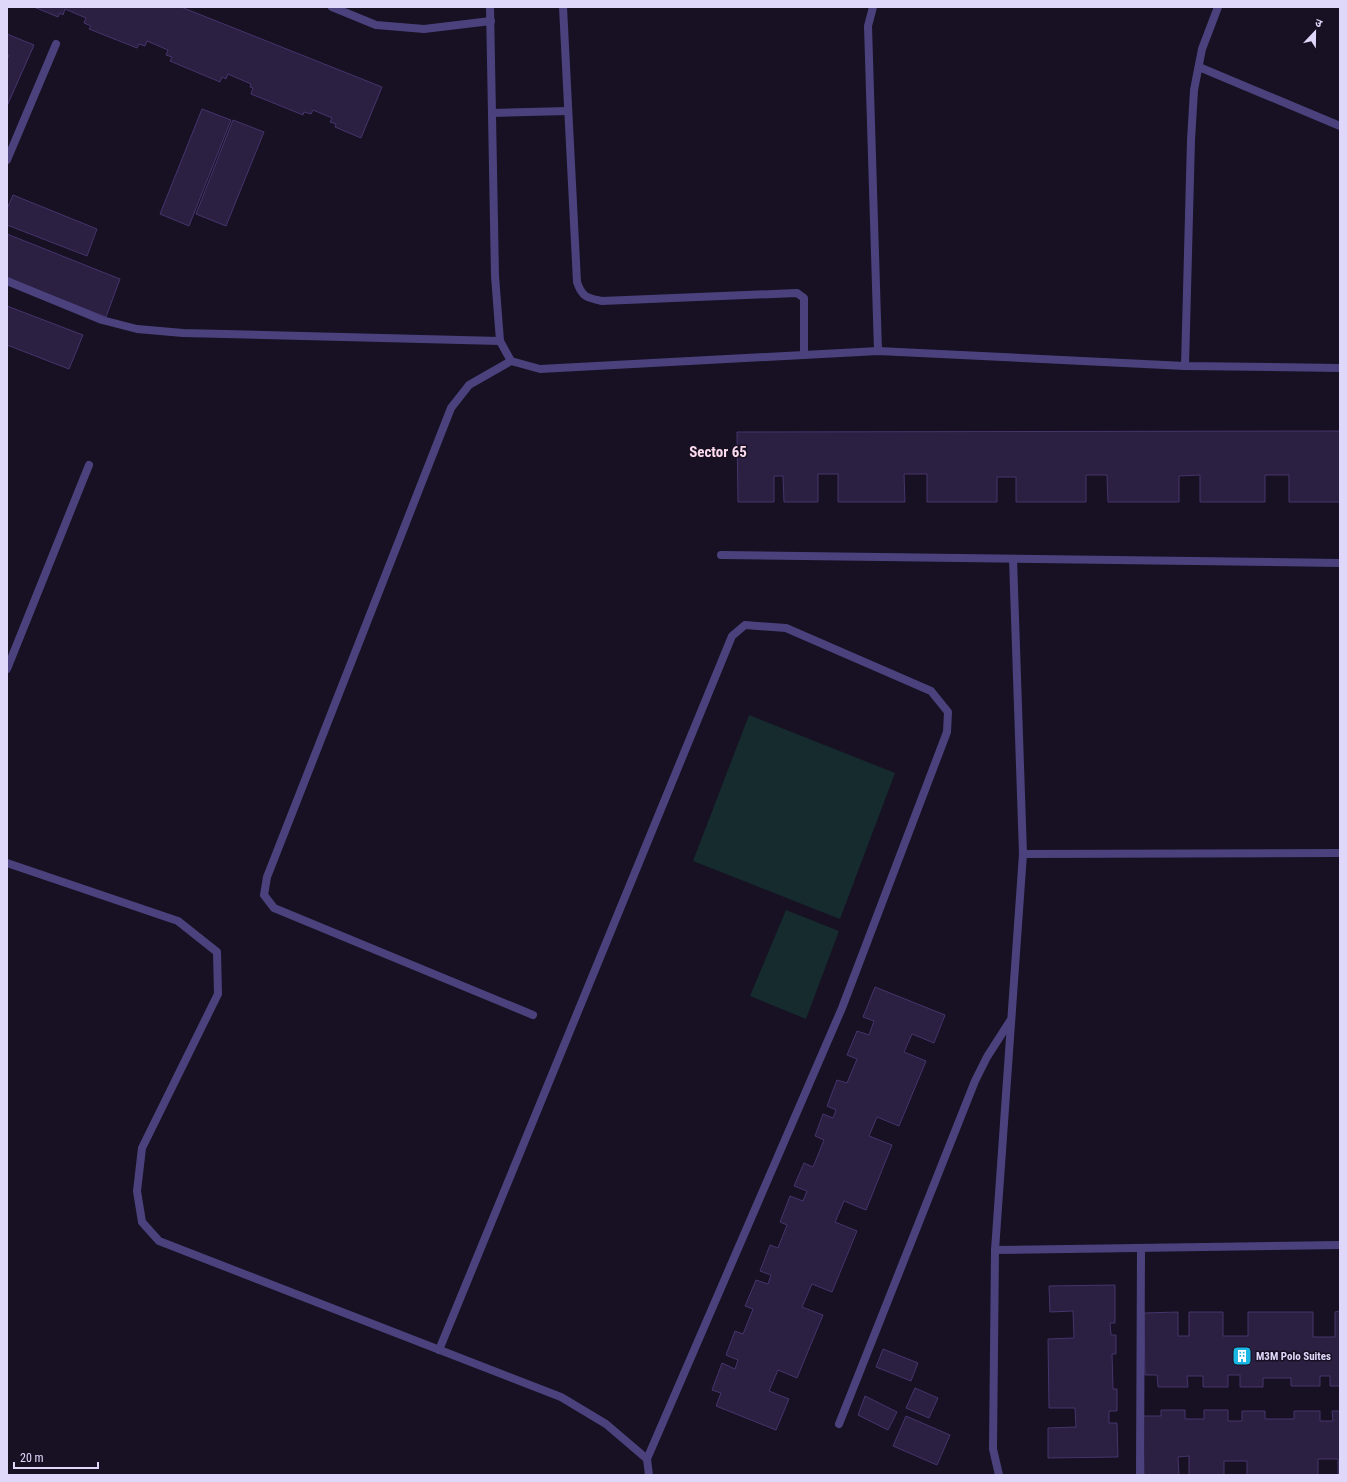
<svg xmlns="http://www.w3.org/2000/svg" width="1347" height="1482" font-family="'Roboto Condensed','Noto Sans Devanagari',sans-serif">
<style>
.green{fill:#152b2d}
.building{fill:#2b1f42;stroke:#46346c}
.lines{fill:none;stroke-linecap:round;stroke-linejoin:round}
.service{stroke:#4b427d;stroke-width:8}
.minor{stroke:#4b427d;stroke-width:8}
.labels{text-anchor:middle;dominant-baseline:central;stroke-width:3;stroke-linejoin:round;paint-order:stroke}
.poi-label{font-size:11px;font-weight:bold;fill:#e0d8fb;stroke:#171123;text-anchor:start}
.district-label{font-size:15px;font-weight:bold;fill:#fbdaeb;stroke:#171123}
</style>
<rect width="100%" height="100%" fill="#171123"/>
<g class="green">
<polygon points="749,715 895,773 840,919 693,861"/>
<polygon points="786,910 839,931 806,1019 750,996"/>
</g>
<g class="building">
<polygon points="34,7 181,7 382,87 361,138 335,127 336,124 330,122 332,118 313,110 311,114 304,112 303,115 251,94 253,88 250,87 251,84 228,74 226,79 222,77 220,82 170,61 172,57 166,55 168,50 147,41 145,46 139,44 137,48 89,29 91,26 84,23 86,18 65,9 63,15 60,13 58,17"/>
<polygon points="7,34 34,45 7,106 7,60 9,55 7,54"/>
<polygon points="202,109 231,120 189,226 160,214"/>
<polygon points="233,120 264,132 226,226 196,214"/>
<polygon points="13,195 97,229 87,256 7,225 7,209"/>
<polygon points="7,234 120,279 106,317 7,278"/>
<polygon points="7,306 83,335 69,369 7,345"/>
<polygon points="1340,431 1340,502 1289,502 1289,475 1265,475 1265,502 1200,502 1200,475 1179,476 1179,502 1108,502 1107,475 1086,475 1086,502 1016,502 1016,477 997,477 997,502 927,502 927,474 904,474 905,502 838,502 838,474 818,474 818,502 784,502 783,476 774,476 774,502 738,502 737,432"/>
<polygon points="875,987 945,1015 934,1043 912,1034 904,1052 926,1061 899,1126 877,1117 869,1136 892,1145 866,1210 844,1201 835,1222 857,1231 832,1292 812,1284 802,1307 823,1315 797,1378 778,1370 769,1391 789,1399 776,1430 716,1406 721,1393 712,1390 722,1363 735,1369 738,1360 726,1355 735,1331 743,1334 753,1309 745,1306 756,1280 768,1284 771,1275 760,1271 770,1245 778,1248 787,1225 780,1222 790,1196 803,1201 807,1191 794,1186 804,1163 813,1167 824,1140 815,1136 823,1114 833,1118 836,1110 827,1106 837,1080 847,1083 857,1059 847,1055 857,1031 869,1035 874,1021 863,1017"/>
<polygon points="1115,1285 1115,1323 1110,1323 1111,1335 1116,1335 1116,1354 1112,1354 1113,1389 1117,1389 1117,1411 1109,1411 1109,1423 1117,1423 1118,1457 1048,1458 1048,1428 1076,1427 1075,1408 1049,1408 1048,1339 1074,1338 1073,1311 1050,1312 1049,1286"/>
<polygon points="1340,1311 1340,1386 1330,1386 1330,1376 1320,1376 1320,1386 1291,1386 1291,1378 1263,1378 1263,1387 1240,1387 1240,1375 1228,1375 1228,1387 1203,1387 1203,1376 1187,1376 1188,1387 1158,1387 1157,1375 1145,1375 1144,1313 1178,1312 1178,1336 1189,1336 1189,1312 1223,1312 1223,1336 1248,1336 1248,1312 1313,1312 1313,1337 1335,1337 1335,1312"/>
<polygon points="883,1349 918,1363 911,1381 876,1367"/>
<polygon points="915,1388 938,1398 929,1418 906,1408"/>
<polygon points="865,1396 897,1412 888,1430 858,1415"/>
<polygon points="1161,1410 1185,1410 1185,1419 1204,1419 1204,1410 1228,1410 1228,1421 1242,1421 1242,1411 1265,1411 1265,1419 1294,1419 1294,1411 1320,1411 1320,1421 1333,1421 1332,1411 1340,1411 1340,1475 1338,1475 1338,1459 1318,1459 1318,1475 1247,1475 1247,1461 1224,1461 1224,1475 1189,1475 1189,1456 1178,1457 1179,1475 1144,1475 1143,1416 1161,1416"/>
<polygon points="906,1416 950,1435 937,1465 893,1446"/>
</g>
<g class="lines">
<g class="service">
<path d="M563,7L577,282C582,297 587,298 602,301L797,293L804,298V355"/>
<polyline points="492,113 568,111"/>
<polyline points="7,160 56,44"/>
<polyline points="7,281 102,320 137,329 183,333 500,341"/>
<polyline points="511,361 469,385 451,408 267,877 264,895 274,908 533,1015"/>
<polyline points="7,669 89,465"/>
<polyline points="7,863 178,921 217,952 218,994 142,1148 137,1191 142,1222 159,1241 561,1397 606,1424 647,1459 649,1475"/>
<polyline points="439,1350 732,636 745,625 786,628 931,691 948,712 947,732 842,1008 647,1459"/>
</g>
<g class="minor">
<polyline points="332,7 376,25 424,29 491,21"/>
<polyline points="490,7 495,276 500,341 511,361 540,369 878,351 1185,366 1340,368"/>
<polyline points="873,7 868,26 878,351"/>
<polyline points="1199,67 1340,126"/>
<polyline points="1185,366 1191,140 1194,90 1202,49 1218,7"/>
<polyline points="721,555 1340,563"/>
<polyline points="1023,854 1340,853"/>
<polyline points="995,1250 1340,1245"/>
<polyline points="839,1424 975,1081 987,1057 1010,1021"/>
<polyline points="999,1475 993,1449 995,1250 1023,854 1013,559"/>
<polyline points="1140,1475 1141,1248"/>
</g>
</g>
<defs>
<g id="building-square" transform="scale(1)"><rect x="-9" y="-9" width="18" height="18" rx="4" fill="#1ab7e4" stroke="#171123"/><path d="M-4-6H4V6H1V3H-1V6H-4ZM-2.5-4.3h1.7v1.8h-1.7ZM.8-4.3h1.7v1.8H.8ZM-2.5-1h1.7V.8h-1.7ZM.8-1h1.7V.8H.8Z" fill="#fff"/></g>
</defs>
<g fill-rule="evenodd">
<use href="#building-square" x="1242" y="1356"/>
</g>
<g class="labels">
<g class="poi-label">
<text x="1256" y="1356">M3M Polo Suites</text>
</g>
<g class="district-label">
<text x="718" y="452">Sector 65</text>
</g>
</g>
<rect width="1347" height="1482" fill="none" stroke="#e0d8fb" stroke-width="16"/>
<g transform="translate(1315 32) rotate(22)" stroke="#171123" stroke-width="3" paint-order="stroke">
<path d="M0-3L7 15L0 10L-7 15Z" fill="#e0d8fb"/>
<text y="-6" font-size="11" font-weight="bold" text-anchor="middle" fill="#e0d8fb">उ</text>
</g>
<path d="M14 1462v6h84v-6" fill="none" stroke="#e0d8fb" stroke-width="2"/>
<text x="20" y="1462" font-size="12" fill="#e0d8fb" stroke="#171123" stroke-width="3" paint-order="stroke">20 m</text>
</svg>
